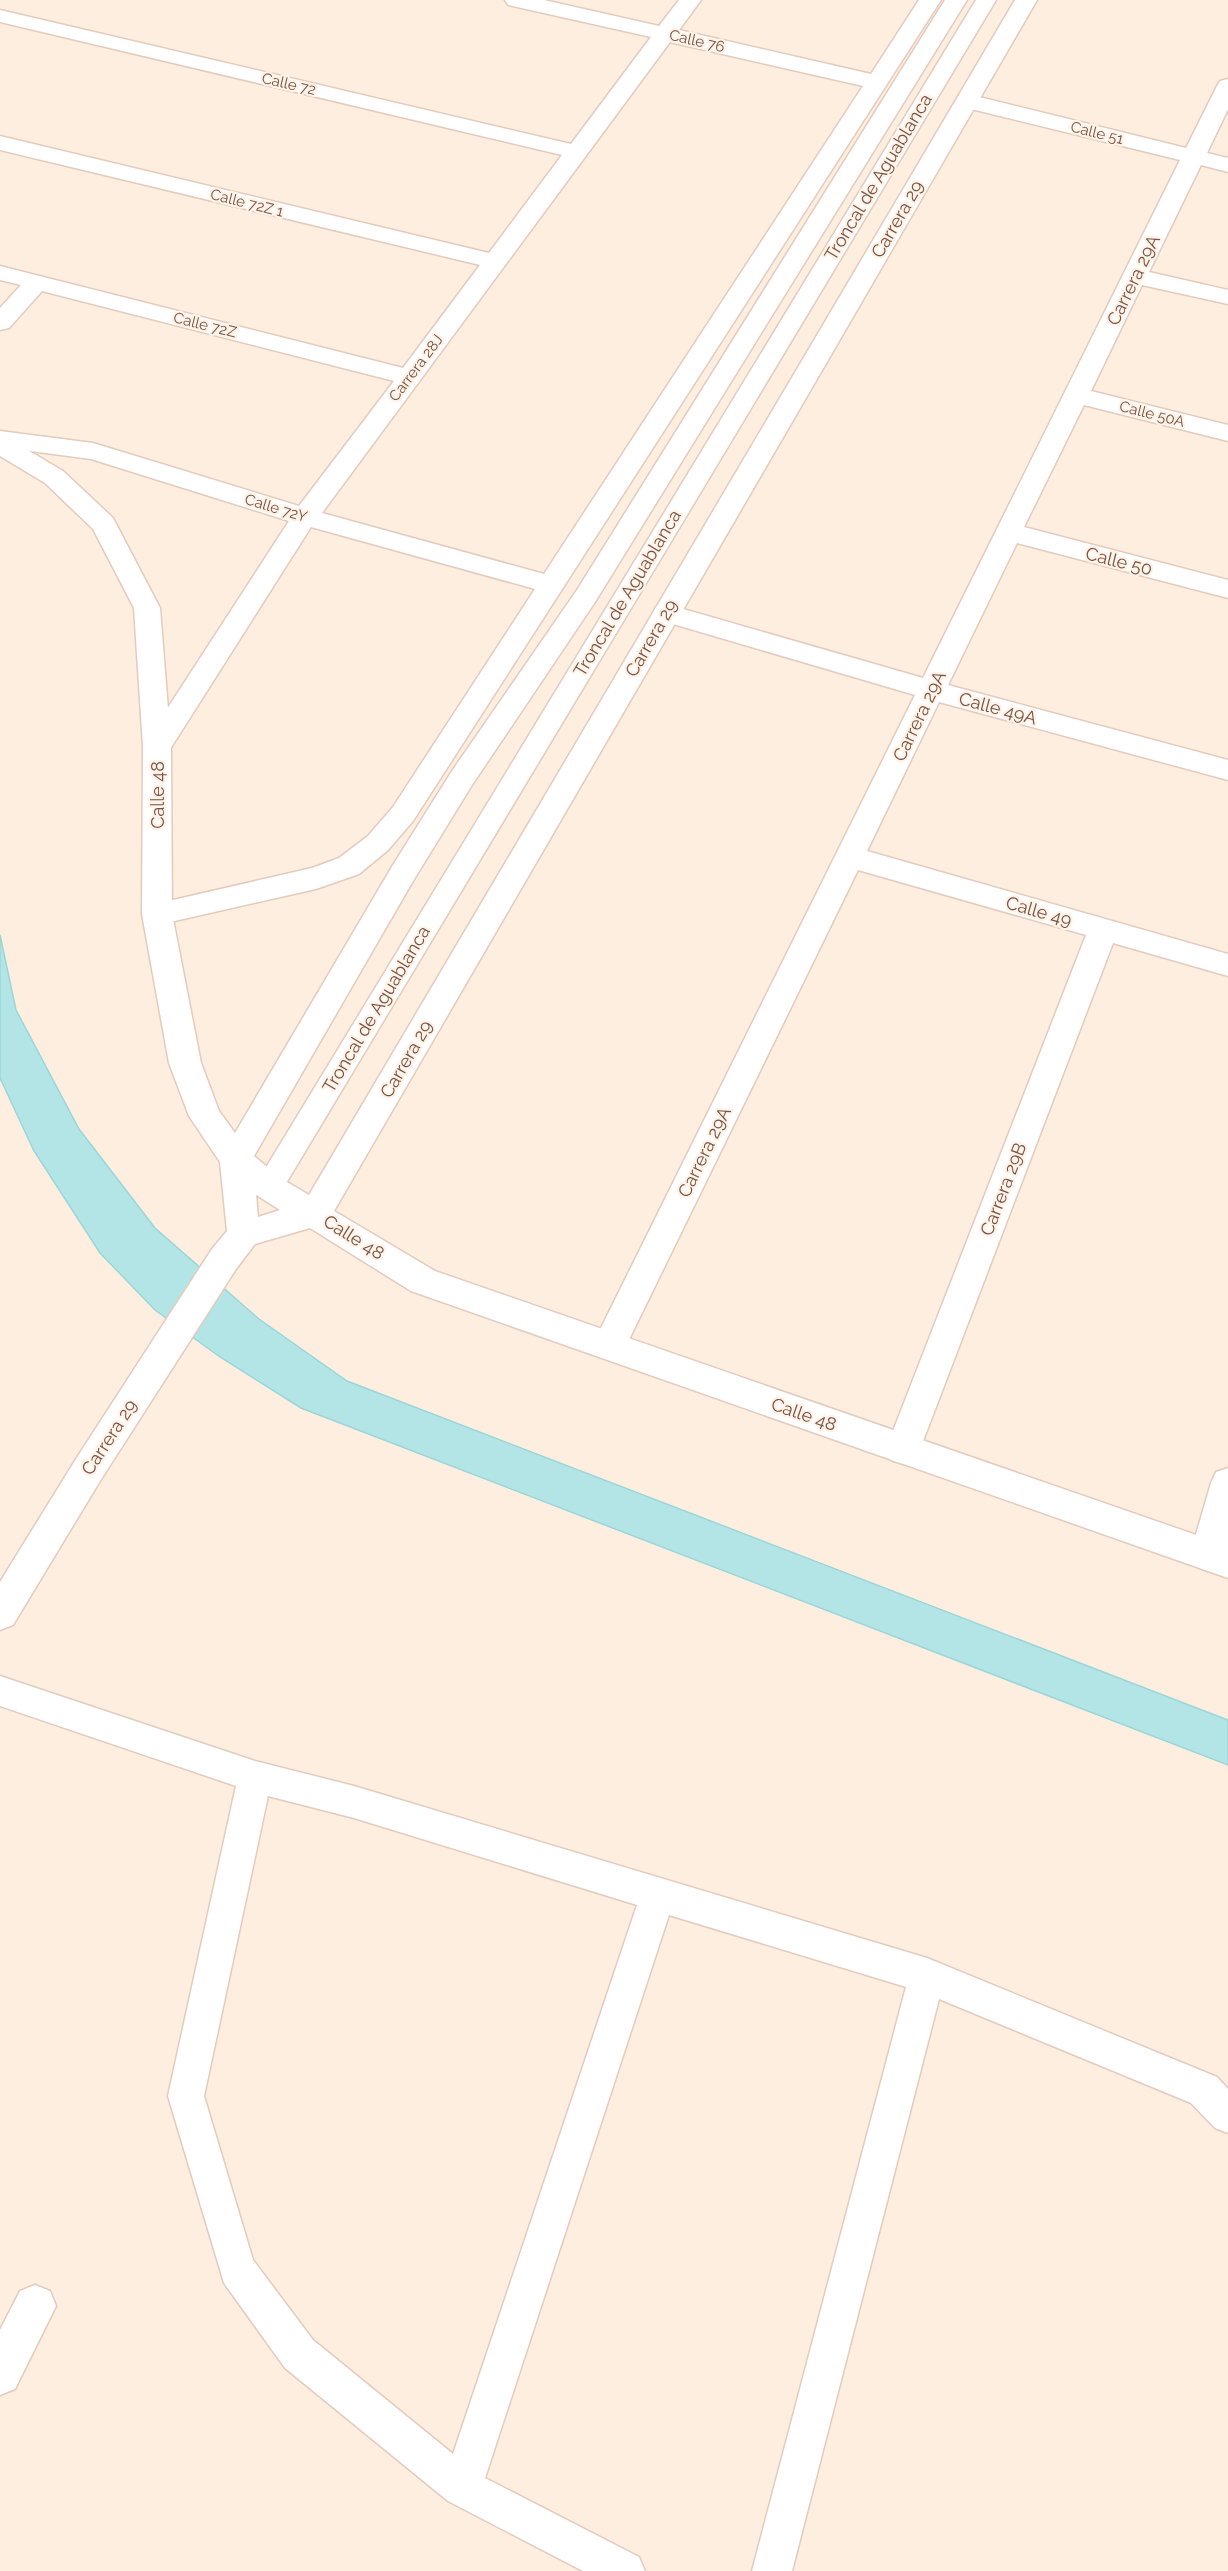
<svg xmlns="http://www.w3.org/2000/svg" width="1228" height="2571" font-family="Raleway,sans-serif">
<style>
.water{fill:#b4e5e6;stroke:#9ad6d8;stroke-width:1.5}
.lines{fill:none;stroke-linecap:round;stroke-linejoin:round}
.service-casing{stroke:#e3cbbe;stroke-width:3}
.minor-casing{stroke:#e3cbbe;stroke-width:3}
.tertiary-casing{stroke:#e3cbbe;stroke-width:3}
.service{fill:#fff;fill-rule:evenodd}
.minor{fill:#fff;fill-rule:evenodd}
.tertiary{fill:#fff;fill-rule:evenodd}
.labels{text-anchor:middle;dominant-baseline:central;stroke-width:4.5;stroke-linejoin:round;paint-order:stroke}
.far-street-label{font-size:15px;fill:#745146;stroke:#fff2e6}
.street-label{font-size:18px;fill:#745146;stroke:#fff2e6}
</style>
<rect width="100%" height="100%" fill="#fdeedf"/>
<polygon class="water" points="0,935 16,1010 79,1129 155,1228 259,1319 347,1381 1228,1720 1228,1765 301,1408 220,1357 155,1310 100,1253 34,1151 0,1078"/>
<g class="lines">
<g class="service-casing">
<g id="service">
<polygon points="976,0 996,0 279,1195 269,1199 259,1195 254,1187 259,1179"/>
<path d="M0,1676L255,1761L354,1786L927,1958L1217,2077L1228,2089V2133L1215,2128L1191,2103L939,1999L792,2571H752L906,1987L669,1915L485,2478L639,2557L645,2571H583L448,2501L285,2368L224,2283L168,2096L236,1786L0,1706ZM268,1796L354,1818L637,1905L453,2454L313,2340L253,2260L204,2096Z"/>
</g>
</g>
<g class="minor-casing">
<g id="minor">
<path d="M505,0H544L659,26L679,0H701L679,30L871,74L919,0H941L413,821L388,850L359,874L316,889L157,925L147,922L142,914L147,906L312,868L339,858L368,836L393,807L535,589L311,527L167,754L157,757L147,754L143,747L147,740L289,521L91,459L0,447V431L93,443L299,506L394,381L42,291L9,328L0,330V308L21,285L0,280V266L403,368L480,265L0,150V136L489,253L562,155L0,22V10L571,144L651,37L508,5ZM670,42L863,86L544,574L322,513Z"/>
<polygon points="1228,79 1228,109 1207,153 1228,158 1228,172 1201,165 1149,272 1228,290 1228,304 1142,285 1091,391 1228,425 1228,441 1084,405 1024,527 1228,580 1228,598 1017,543 948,685 1228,760 1228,780 939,702 867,851 1228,954 1228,976 1113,943 920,1449 915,1460 903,1464 891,1460 886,1449 1086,935 858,870 621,1356 609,1360 597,1356 592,1346 915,695 656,619 653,613 656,607 666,604 923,678 1180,160 959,106 956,101 959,96 967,94 1186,148 1217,86 1220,81"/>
<polygon points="1228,1468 1228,1547 1221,1566 1208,1571 1195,1566 1190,1555 1211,1483 1216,1472"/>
<polygon points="35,2285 50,2291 56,2306 15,2389 0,2395 0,2330 20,2291"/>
</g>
</g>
<g class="tertiary-casing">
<path id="tertiary" d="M945,0H967L595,602L472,785L413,881L254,1156L280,1178L309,1195L1015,0H1037L334,1211L435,1271L1228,1546V1578L411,1291L310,1228L255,1244L236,1269L100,1481L13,1625L0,1630V1582L76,1459L212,1249L227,1231L220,1162L189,1116L169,1063L142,914L143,747L134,608L93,529L45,483L0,456V437L9,439L63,471L113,518L160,608L171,747L172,914L201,1063L219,1111L235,1133L393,865L452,771L577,590ZM256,1195L258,1196L280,1210L258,1217Z"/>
</g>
<use href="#service" class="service"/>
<use href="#minor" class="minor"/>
<use href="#tertiary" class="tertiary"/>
</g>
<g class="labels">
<g class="far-street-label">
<text transform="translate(697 41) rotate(13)">Calle 76</text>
<text transform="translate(289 84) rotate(13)">Calle 72</text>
<text transform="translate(1097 133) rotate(14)">Calle 51</text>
<text transform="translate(247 203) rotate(14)">Calle 72Z 1</text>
<text transform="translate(205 325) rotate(14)">Calle 72Z</text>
<text transform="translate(416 368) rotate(-53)">Carrera 28J</text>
<text transform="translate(1152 414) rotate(14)">Calle 50A</text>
<text transform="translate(276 508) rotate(17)">Calle 72Y</text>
</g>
<g class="street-label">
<text transform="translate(878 177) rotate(-59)">Troncal de Aguablanca</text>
<text transform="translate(897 219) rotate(-60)">Carrera 29</text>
<text transform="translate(1133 280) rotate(-64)">Carrera 29A</text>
<text transform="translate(1119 561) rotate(14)">Calle 50</text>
<text transform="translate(627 593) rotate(-59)">Troncal de Aguablanca</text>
<text transform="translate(651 638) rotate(-60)">Carrera 29</text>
<text transform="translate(998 708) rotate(15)">Calle 49A</text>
<text transform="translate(919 716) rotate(-64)">Carrera 29A</text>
<text transform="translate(157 795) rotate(-90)">Calle 48</text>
<text transform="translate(1039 911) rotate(16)">Calle 49</text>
<text transform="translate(376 1009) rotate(-59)">Troncal de Aguablanca</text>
<text transform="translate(406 1059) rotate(-60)">Carrera 29</text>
<text transform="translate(704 1152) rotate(-64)">Carrera 29A</text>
<text transform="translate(1003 1189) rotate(-69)">Carrera 29B</text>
<text transform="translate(354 1237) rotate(32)">Calle 48</text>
<text transform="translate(804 1414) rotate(19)">Calle 48</text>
<text transform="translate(109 1437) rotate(-57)">Carrera 29</text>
</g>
</g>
</svg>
